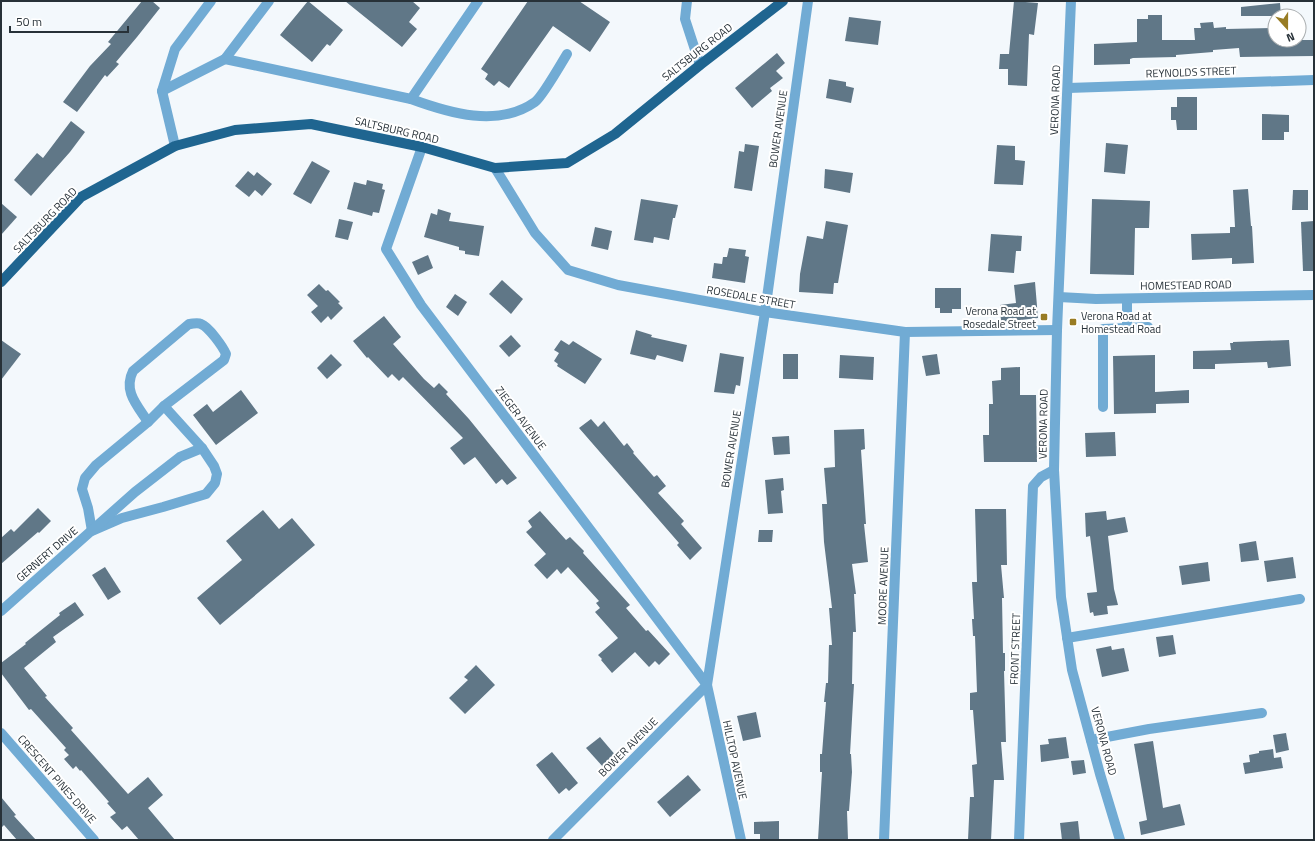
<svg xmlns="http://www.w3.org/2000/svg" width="1315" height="841" font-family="'Titillium Web',sans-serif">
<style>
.building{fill:#607787}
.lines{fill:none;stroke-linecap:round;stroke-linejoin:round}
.minor{stroke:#71abd4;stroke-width:10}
.major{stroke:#1f6590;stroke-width:10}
.poi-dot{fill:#987c24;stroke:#fff;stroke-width:1.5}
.labels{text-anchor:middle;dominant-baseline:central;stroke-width:4;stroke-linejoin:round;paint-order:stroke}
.street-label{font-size:11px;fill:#273138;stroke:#fff}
.poi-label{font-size:11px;fill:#273138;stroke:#fff;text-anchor:end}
</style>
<rect width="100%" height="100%" fill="#f3f8fc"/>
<g class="building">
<polygon points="142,1 152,1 160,8 137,37 116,62 119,64 107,77 105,75 77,112 63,102 90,66 111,44 108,42"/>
<polygon points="308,1 343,30 330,46 327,44 312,62 280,35"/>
<polygon points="345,1 412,1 420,8 409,22 417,29 402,47"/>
<polygon points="528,1 579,1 610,22 590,52 553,26 509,88 499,81 494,86 485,79 488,74 481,69"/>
<polygon points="1014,1 1038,3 1034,35 1029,34 1027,86 1008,85 1008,69 999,69 1000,54 1009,54"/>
<polygon points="1280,3 1281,16 1241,16 1241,7"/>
<polygon points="1148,15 1162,15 1162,40 1195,40 1194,28 1201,28 1200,23 1213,22 1214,28 1226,27 1226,29 1275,28 1275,40 1314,40 1314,56 1240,57 1239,48 1213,50 1213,52 1176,55 1176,57 1133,58 1130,59 1130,64 1094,65 1094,44 1137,42 1137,19 1148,19"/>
<polygon points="849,17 881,21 878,45 845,41"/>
<polygon points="777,53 785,63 776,71 783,78 770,88 772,91 752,108 735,88"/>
<polygon points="829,79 846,82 846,86 854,88 851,103 826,98"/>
<polygon points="1177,97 1197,97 1197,130 1177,130 1176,120 1171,120 1171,107 1177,107"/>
<polygon points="1262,114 1289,115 1289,132 1284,132 1284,140 1262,140"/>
<polygon points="71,121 85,132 70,152 31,196 14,180 37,153 43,158"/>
<polygon points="1106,143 1128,145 1125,174 1104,172"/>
<polygon points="745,144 759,146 752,191 734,188 739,151 744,152"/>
<polygon points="997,145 1015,146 1015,160 1025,161 1023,185 994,184"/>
<polygon points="312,161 330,171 311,204 293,194"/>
<polygon points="825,169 853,173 850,193 824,188"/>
<polygon points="248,171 254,176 257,172 272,184 262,196 255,190 249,197 235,186"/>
<polygon points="367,180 383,184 382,189 385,190 379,213 373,212 372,216 347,209 354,182 366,185"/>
<polygon points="1248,189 1251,226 1252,226 1254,263 1232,264 1232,258 1192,260 1191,234 1230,233 1230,227 1235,227 1233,190"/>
<polygon points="1293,190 1308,190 1308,210 1292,210"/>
<polygon points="641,199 678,205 675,218 673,218 669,240 654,237 653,243 634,240"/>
<polygon points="1092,199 1150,201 1149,228 1135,228 1134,275 1090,274"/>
<polygon points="1,203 17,217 1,235"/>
<polygon points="438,209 451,213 449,221 484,226 479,256 465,254 465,251 459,250 459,247 424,237 431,213 437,215"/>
<polygon points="339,219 353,222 348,240 335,237"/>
<polygon points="826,221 848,225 838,283 834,283 833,294 799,292 800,274 807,236 823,239"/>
<polygon points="1314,221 1314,271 1303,271 1301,222"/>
<polygon points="595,227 612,231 608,250 591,246"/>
<polygon points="991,234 1022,236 1021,251 1016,251 1014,273 988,271"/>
<polygon points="729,248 746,250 745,256 749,257 745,283 712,278 714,263 722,264 723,257 727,257"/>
<polygon points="428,255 433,268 418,275 412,262"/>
<polygon points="502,280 523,299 511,314 489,294"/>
<polygon points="1035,282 1038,318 1001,322 1000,305 1016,303 1014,285"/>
<polygon points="319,284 326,291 328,290 340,302 338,303 343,308 331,320 328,316 321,323 311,312 318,306 307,295"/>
<polygon points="935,288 961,288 961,309 952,309 952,313 940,313 940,308 935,308"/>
<polygon points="455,294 467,302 458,316 446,307"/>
<polygon points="384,316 401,337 393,344 424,379 434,388 439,383 448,392 446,394 469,419 517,478 507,485 502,479 496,484 475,457 464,465 450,448 463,438 403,377 399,381 392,374 388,378 368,357 367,358 353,341"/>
<polygon points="636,330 652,335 651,337 687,345 683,362 657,355 655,360 630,354"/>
<polygon points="511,335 521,346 509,357 499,346"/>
<polygon points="1,340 21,354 1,380"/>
<polygon points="561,340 569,345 573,341 602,359 585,384 557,366 558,364 554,361 559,353 554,350"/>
<polygon points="1289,340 1291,366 1268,368 1267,362 1215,364 1215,369 1193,369 1193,351 1231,350 1230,343 1233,343 1233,342"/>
<polygon points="720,353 744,357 740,386 736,385 734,394 714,392"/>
<polygon points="331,354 342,365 327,379 317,368"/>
<rect x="783" y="354" width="15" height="25"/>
<polygon points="937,354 940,374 926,376 922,356"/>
<polygon points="840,355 874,357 873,380 839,378"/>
<polygon points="1155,355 1155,392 1189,390 1189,403 1156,404 1156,413 1114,414 1113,356"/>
<polygon points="1020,367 1020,395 1036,395 1037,462 984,462 983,435 989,435 989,404 993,404 992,381 1001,380 1001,368"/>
<polygon points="241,390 258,413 216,445 193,415 207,404 213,412"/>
<polygon points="591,419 598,427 604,421 624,446 627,443 634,452 633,453 654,477 657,475 666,486 658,493 684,521 681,524 702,548 690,560 677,545 679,543 579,428"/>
<polygon points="864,429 865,449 861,450 866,524 864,524 868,562 852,564 856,594 854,594 856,632 853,632 852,684 854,684 850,754 851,754 852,772 849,811 847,811 848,840 818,840 822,772 820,772 820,754 822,754 826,702 824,702 826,683 828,683 829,645 832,645 829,608 832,608 824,542 822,504 827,504 824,468 835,467 834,430"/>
<polygon points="1115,432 1116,456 1086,457 1085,433"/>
<polygon points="789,436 790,454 774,455 772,437"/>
<polygon points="783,478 784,490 781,491 783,513 768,514 765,480"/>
<polygon points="38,508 51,521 39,533 38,532 1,564 1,538 11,529 14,532"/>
<polygon points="975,509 1006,509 1007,565 1001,565 1004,598 1002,598 1003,653 1005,653 1005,671 1004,671 1006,742 1001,742 1004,780 994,780 991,840 968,840 970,797 974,797 972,765 977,764 973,710 970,710 970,693 977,692 975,636 973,636 972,619 974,619 972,582 977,582"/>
<polygon points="263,510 279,529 292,518 315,545 220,625 197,598 242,560 226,541"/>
<polygon points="540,511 566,540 570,537 584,551 583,553 630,605 626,608 646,631 648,630 670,654 659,665 655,661 649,667 635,652 612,673 601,660 602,659 598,655 618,638 595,612 600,608 596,603 599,601 568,567 561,574 557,569 547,579 534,565 546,554 526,532 532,527 528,521"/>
<polygon points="1106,511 1107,520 1125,517 1128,532 1108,536 1114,589 1118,605 1107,606 1108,614 1094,616 1093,612 1090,613 1087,593 1097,592 1090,536 1086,537 1085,513"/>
<polygon points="759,530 773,530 772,542 758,542"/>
<polygon points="1256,541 1259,560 1241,562 1239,544"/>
<polygon points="1293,557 1296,578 1267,582 1264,561"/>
<polygon points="1208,562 1210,581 1182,585 1179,566"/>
<polygon points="105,567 121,592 108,600 92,575"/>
<polygon points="75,602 84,615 53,637 56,642 24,668 47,696 45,697 73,728 71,730 128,794 148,777 163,795 148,808 175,840 139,840 127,826 122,830 110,817 116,813 107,803 109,802 81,770 80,771 76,766 73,769 64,759 69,755 64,750 66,748 31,709 29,710 1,673 1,663 26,644 25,643 60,615 59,613"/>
<polygon points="1173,635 1176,654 1159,657 1156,637"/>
<polygon points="1111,646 1112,650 1124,648 1129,671 1102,677 1096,649"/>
<polygon points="476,665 495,685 465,714 449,698 468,680 464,677"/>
<polygon points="756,712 761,737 743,741 737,716"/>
<polygon points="1286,733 1289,750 1276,753 1273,735"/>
<polygon points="600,737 617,757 604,768 586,748"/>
<polygon points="1066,737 1069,758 1041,762 1040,745 1049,744 1048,739"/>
<polygon points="1153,741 1163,808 1180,804 1185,825 1141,835 1139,822 1147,820 1134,744"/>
<polygon points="1273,749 1274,758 1281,757 1283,768 1245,774 1243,763 1250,762 1249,755 1259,753 1259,751"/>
<polygon points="552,752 578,783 569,791 566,788 559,794 536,765"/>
<polygon points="1084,760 1086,773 1073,775 1071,761"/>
<polygon points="688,775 701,790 670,817 657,802"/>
<polygon points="1,797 16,815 14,816 36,840 17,840 4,825 1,828"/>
<polygon points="779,821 779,840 760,840 760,834 754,834 754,822"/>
<polygon points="1078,821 1080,840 1062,840 1060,823"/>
</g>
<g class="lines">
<g class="minor">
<polyline points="687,1 685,19 700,65"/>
<polyline points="1071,1 1057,330 1054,470 1061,597 1072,670 1100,774 1120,840"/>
<polyline points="225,59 411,99 478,1"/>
<polyline points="1068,88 1314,80"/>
<polyline points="162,91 225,59 269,1"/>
<path d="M411,99C449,113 498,128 535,102C542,97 561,64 567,54"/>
<polyline points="175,146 162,91 175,49 211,1"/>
<polyline points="422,147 386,249 421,305 707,685 741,840"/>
<polyline points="495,168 535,233 568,270 618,285 765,312 905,332 1057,330"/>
<polyline points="1059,297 1096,299 1314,295"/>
<polyline points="1127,328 1148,327"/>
<polygon points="164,406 202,448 214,466 217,474 215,483 206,494 163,507 122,518 92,531 88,508 82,489 85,478 96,465 148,422"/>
<polyline points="1103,407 1103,329 1127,328 1127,299"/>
<path d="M148,422C137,405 123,391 133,371L189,324C193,324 197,322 201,324C209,327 223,347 226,354L224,360L164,406"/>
<polyline points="1,611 135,492 180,457 202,448"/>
<polyline points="1067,638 1300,599"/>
<polyline points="1,733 94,840"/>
<polyline points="1091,740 1149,729 1262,713"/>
<polyline points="553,840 707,685 765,312 808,1"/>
<polyline points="884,840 905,332"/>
<polyline points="1019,840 1033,486 1041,477 1054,470"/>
</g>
<polyline class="major" points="1,282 81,197 175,146 235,130 311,124 422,147 495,168 567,163 615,134 700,65 783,1"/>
</g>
<g class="poi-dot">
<rect x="1040" y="313" width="8" height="8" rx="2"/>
<rect x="1069" y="318" width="8" height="8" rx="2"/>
</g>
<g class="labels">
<g class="street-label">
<text transform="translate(697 52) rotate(-38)">SALTSBURG ROAD</text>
<text transform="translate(1191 72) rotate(-2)">REYNOLDS STREET</text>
<text transform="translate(1055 100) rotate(-88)">VERONA ROAD</text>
<text transform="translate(778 129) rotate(-82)">BOWER AVENUE</text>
<text transform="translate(397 130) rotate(13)">SALTSBURG ROAD</text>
<text transform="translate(45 220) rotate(-46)">SALTSBURG ROAD</text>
<text transform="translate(1186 285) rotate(-1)">HOMESTEAD ROAD</text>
<text transform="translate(751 297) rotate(10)">ROSEDALE STREET</text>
<text transform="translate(521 418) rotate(53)">ZIEGER AVENUE</text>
<text transform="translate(1043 424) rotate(-89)">VERONA ROAD</text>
<text transform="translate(731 449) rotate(-81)">BOWER AVENUE</text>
<text transform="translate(47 554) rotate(-41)">GERNERT DRIVE</text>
<text transform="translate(883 586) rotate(-88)">MOORE AVENUE</text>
<text transform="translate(1015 649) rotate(-88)">FRONT STREET</text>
<text transform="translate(1104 741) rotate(75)">VERONA ROAD</text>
<text transform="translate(628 747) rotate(-45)">BOWER AVENUE</text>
<text transform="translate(735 760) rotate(78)">HILLTOP AVENUE</text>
<text transform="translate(57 779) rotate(49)">CRESCENT PINES DRIVE</text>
</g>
<g class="poi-label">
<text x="1036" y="311">Verona Road at<tspan x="1036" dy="13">Rosedale Street</tspan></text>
<text x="1081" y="316" text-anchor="start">Verona Road at<tspan x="1081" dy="13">Homestead Road</tspan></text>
</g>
</g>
<rect width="1315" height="841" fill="none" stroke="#273138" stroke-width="4"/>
<g transform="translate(1287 28) rotate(159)"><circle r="19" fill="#ffffff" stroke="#a9adaf"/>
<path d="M0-3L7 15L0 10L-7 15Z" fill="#987c24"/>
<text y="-6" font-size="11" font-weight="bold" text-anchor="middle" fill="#273138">N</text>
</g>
<path d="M10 26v6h118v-6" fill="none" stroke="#273138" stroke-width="2"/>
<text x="16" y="26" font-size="12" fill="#273138" stroke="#ffffff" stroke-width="3" paint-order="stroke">50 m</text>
</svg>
